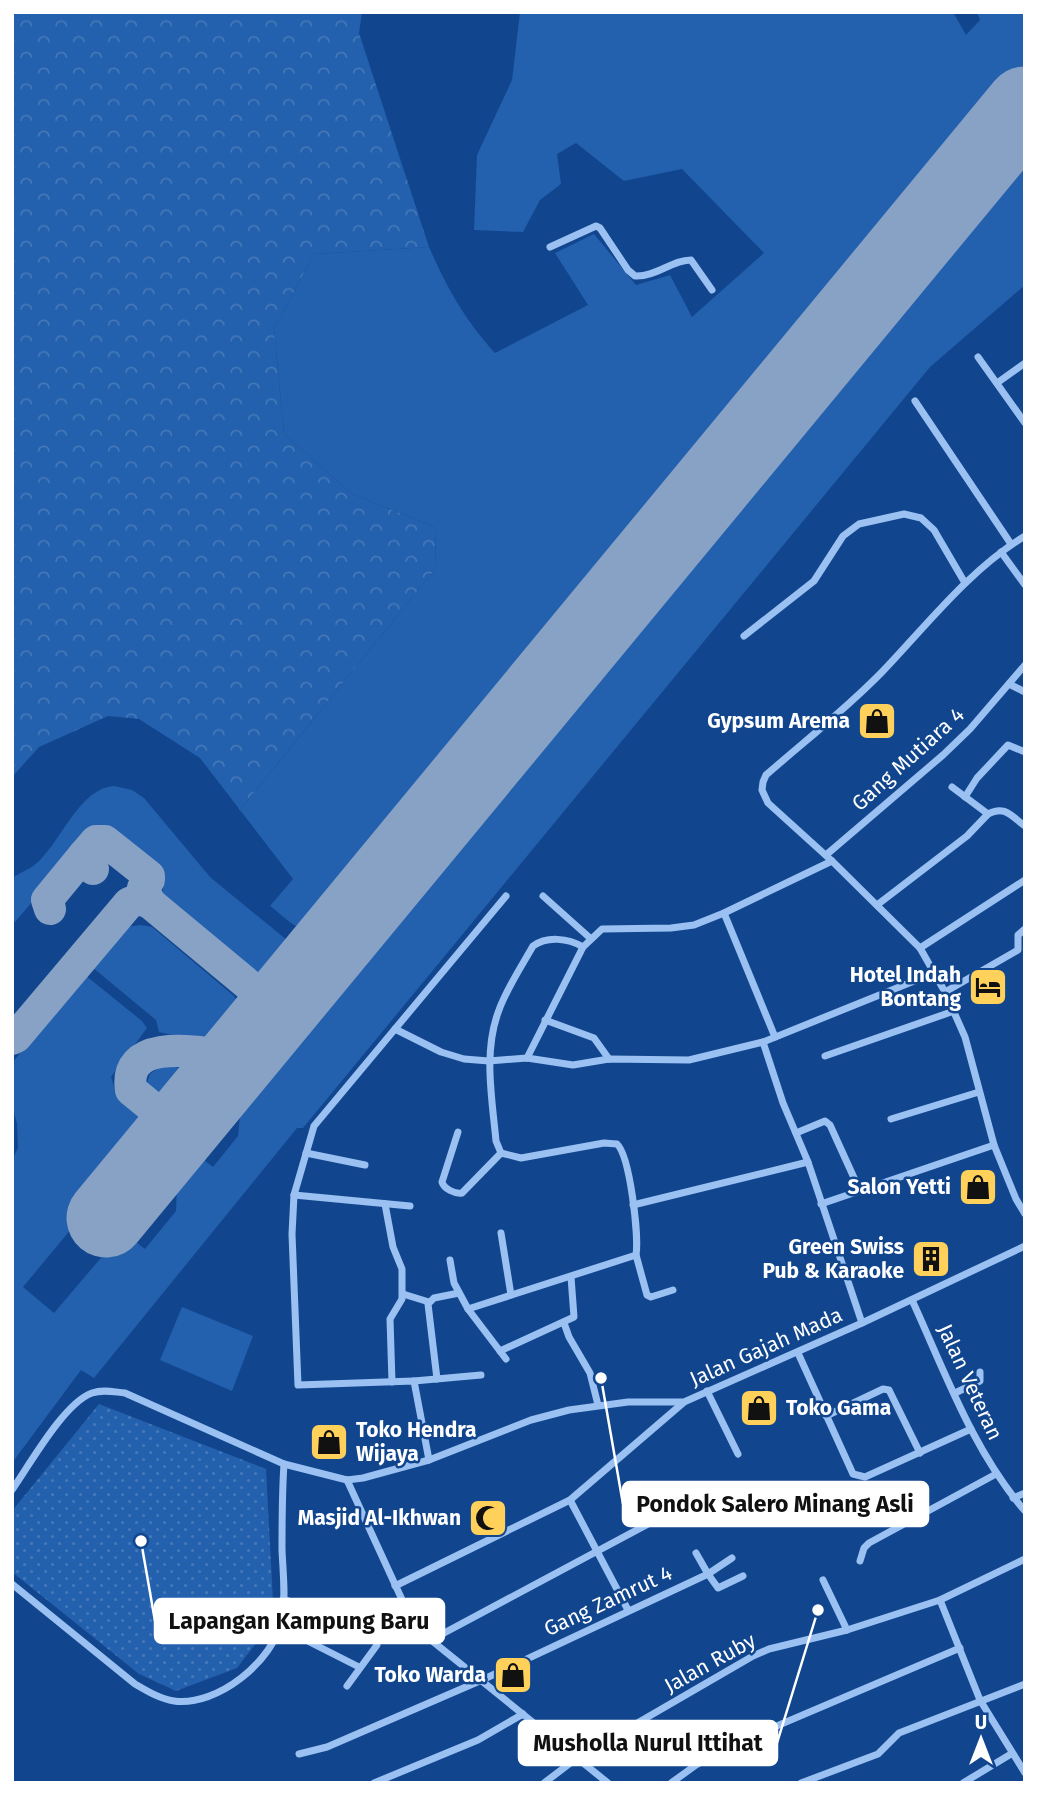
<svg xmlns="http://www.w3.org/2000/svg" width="1037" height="1795" font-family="'Fira Sans',sans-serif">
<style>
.grass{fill:#2360ad}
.forest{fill:url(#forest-crowns)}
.park{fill:url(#park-dots)}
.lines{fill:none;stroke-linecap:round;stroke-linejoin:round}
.taxiway{stroke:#88a2c6;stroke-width:32}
.runway{stroke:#88a2c6;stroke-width:79}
.street{stroke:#9ac1f2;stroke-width:7}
.labels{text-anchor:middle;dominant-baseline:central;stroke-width:5;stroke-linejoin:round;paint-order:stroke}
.poi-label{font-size:21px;font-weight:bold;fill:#fff;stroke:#11468e;text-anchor:end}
.street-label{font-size:21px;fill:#fff;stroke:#11468e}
.leader{fill:none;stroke:#fff;stroke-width:2.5}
.callout-dot{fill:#fff;stroke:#11468e;stroke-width:2.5}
.callout{fill:#fff;stroke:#fff;stroke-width:2.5}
.callout-label{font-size:23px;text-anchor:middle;font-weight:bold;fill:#111}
</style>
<defs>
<pattern id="forest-crowns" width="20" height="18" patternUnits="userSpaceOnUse" patternTransform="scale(1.75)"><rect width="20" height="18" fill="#2360ad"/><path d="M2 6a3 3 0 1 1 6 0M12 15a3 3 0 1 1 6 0" fill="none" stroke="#4478b9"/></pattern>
<pattern id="park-dots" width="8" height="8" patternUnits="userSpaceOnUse" patternTransform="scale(1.75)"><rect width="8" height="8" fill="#2360ad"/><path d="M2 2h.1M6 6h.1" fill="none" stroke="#4478b9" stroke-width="1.8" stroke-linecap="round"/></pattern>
</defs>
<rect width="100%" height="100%" fill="#11468e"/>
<g class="grass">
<path d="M520,12H953L966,35L980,20L977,12H1025V73L319,929C299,935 285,917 270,906L293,879L240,810L436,568L435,527L352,494L284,434L274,329L314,254L429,247C447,288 465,320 495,353L588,305L555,253L594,234L636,285L670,275L692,317L764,253L682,169L624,181L576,143L557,154L561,184L540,200L523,232L474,230L477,155L512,80Z"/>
<polygon points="1025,139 1025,285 930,367 303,1128 297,1128 94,1378 81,1370 12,1463 12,1160 18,1148 17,1123 12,1107 12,1063 85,975 142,1021 147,1028 111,1077 117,1095 155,1128 23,1287 54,1313 123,1232 145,1249 176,1211 178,1161 190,1149 213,1167 238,1136 243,1085"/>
<path d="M114,786L132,790L144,798L210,877L293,945L294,959L279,978L269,981L250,978L171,911C163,901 162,893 163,881L97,826L15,922L12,919V878C21,872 33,868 40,860C62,838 81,788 114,786Z"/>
<path d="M141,925L152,927L234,996C246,1017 241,1024 227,1041L194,1040L159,1032L156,1020L92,967L125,927Z"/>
<path d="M163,1065C196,1066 183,1086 169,1101L150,1093L146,1085L150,1074Z"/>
<polygon points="182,1307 253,1336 232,1391 160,1360"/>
</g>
<polygon class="forest" points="12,12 362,12 359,33 429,247 314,254 274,329 284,434 352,494 435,527 436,568 240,810 200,758 139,719 108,716 39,747 12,777"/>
<polygon class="park" points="99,1404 266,1469 274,1620 237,1668 176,1691 139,1674 12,1572 12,1511"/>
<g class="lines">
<g class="taxiway">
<polyline points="93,869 85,861 84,855 96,841 105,841 149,876 149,880 143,888 150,903"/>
<polyline points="50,909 47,900 84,855"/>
<polyline points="261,1031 266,1012 263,997 273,998 292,994"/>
<polyline points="12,1039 16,1037 129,903 139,899 150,903 263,997"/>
<path d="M180,1130L131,1090C122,1033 209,1054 240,1057"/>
</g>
<polyline class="runway" points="106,1218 1025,106"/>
<g class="street">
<path d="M550,247L596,226L600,228L628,270L635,276C656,277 672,260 691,260L712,290"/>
<polyline points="978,357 1025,423"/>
<polyline points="997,383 1025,363"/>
<polyline points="915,401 1011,544"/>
<path d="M1025,536C969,570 927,625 882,672C846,709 805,741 766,775L763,782L762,790L768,803L832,861L920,948L945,992L965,1037L994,1145L1016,1199L1025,1214"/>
<polyline points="1001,552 1025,585"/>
<polyline points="744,636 814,581 843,536 859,524 904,514 921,518 934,530 965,583"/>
<polyline points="1009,684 1025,692"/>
<polyline points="965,797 977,778 1008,745 1025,752"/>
<path d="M988,814C1005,805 1011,816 1025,826"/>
<polyline points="826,855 943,755 970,729 1025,665"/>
<polyline points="543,896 590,938"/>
<polyline points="877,905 967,836 988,814 952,787"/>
<polyline points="724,913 775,1037"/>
<polyline points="920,948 1025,880"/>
<polyline points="945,992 1018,950 1018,935 1025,929"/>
<polyline points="545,1020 594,1038 609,1059"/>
<polyline points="395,1029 506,896"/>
<polyline points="763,1042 783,1103 808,1162 862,1323"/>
<polyline points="825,1056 954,1011"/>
<polyline points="527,1058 583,947 602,929 671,928 694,925 724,913 832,861"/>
<polyline points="891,1119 979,1092"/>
<path d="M458,1132L442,1182C444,1189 455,1194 462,1193L501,1153"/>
<polyline points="796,1133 825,1121 830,1125 860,1191"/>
<polyline points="306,1153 365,1165"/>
<polyline points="294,1195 292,1234 298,1385 414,1381 429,1460"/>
<polyline points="385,1204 393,1247 402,1269 402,1299 390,1319 392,1382"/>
<polyline points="821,1204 994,1145"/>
<polyline points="633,1205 808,1162"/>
<polyline points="410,1206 294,1195 314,1126 395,1029 441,1052 464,1059 489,1061 527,1058 573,1065 609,1059 689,1060 763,1042 934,973"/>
<polyline points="501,1233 511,1295"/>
<polyline points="636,1255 647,1295 651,1297 673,1290"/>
<path d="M450,1260L454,1283L468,1309L636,1255C639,1236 630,1156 617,1144L604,1143L521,1158L501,1153L496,1141C492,1098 483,1051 499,1010C507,988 521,967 533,946C547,936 568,938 583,947"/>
<polyline points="403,1294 429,1302"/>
<path d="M912,1300C945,1372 973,1451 1025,1511"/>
<polyline points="468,1309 506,1359"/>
<polyline points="564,1323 569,1337 590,1373 598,1405"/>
<polyline points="500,1351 574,1317 571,1277"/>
<polyline points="798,1353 853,1474 865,1477 971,1429"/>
<polyline points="437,1379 428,1304 434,1298 459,1293"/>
<polyline points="414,1381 481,1375"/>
<polyline points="707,1391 738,1454"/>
<polyline points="955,1393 980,1381 980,1372"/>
<polyline points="826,1416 883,1389 889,1390 920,1453"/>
<polyline points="347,1480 410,1617 431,1640 608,1783"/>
<path d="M12,1490C30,1464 64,1403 92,1393C103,1389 114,1392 125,1393L284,1464L347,1480L363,1478L429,1460L531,1420L569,1410L628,1402H684L862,1323L1025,1246"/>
<polyline points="1013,1498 1025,1493"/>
<polyline points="570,1500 628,1610"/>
<polyline points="696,1553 708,1574 732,1558"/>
<polyline points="860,1561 864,1548 869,1543 996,1474"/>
<polyline points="823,1580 847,1630"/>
<path d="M12,1584L135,1684C147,1691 160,1699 174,1701C217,1707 274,1661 282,1619C286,1597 283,1573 282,1550C282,1520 282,1493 284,1464"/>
<polyline points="395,1586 570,1500 683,1403"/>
<polyline points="283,1599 367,1629 377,1640 377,1645 347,1686"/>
<polyline points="940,1600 980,1700 1025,1773"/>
<polyline points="280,1627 359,1667"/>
<polyline points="431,1640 678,1508 687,1508 700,1519"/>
<polyline points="299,1754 327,1747 482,1680 708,1574 718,1588 743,1576"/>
<polyline points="374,1783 478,1740 523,1714"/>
<polyline points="544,1783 577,1758 753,1656 769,1649 847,1630 940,1600 1025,1559"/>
<polyline points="671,1783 696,1765 739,1742 960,1648"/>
<polyline points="801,1783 878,1754 899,1733 1025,1684"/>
<polyline points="963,1783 1011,1754"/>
</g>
</g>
<defs>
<g id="shop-square" transform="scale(2.0125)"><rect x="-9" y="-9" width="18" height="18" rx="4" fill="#ffd15b" stroke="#11468e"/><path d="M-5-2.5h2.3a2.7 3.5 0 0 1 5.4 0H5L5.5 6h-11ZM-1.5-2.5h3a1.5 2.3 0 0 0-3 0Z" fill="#111"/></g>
<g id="hotel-square" transform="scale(2.0125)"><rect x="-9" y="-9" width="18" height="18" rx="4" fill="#ffd15b" stroke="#11468e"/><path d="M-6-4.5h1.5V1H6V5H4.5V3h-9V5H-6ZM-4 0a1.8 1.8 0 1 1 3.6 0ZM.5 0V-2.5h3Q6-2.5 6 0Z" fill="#111"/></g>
<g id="building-square" transform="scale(2.0125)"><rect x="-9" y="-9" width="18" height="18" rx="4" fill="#ffd15b" stroke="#11468e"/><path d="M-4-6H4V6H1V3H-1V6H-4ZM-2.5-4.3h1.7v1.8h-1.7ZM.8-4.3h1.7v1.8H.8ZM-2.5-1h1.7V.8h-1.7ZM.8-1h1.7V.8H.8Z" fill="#111"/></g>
<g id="mosque-square" transform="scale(2.0125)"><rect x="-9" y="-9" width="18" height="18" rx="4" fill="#ffd15b" stroke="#11468e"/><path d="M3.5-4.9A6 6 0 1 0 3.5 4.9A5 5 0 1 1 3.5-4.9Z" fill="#111"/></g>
</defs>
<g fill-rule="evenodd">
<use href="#shop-square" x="877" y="721"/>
<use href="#hotel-square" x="988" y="987"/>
<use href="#shop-square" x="978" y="1187"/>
<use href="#building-square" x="931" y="1259"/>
<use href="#shop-square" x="759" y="1408"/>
<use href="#shop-square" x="329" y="1442"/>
<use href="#mosque-square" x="488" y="1518"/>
<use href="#shop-square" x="513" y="1675"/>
</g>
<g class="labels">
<g class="poi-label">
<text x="850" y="721">Gypsum Arema</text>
<text x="961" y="975">Hotel Indah<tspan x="961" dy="24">Bontang</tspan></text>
<text x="951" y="1187">Salon Yetti</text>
<text x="904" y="1247">Green Swiss<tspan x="904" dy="24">Pub &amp; Karaoke</tspan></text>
<text x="786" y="1408" text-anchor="start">Toko Gama</text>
<text x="356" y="1430" text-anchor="start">Toko Hendra<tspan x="356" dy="24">Wijaya</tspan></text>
<text x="461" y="1518">Masjid Al-Ikhwan</text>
<text x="486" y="1675">Toko Warda</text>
</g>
<g class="street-label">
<text transform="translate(908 759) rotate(-42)">Gang Mutiara 4</text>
<text transform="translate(766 1347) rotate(-24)">Jalan Gajah Mada</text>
<text transform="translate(970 1382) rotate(65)">Jalan Veteran</text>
<text transform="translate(608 1601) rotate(-25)">Gang Zamrut 4</text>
<text transform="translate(710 1663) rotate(-29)">Jalan Ruby</text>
</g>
</g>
<path class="leader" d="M601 1378L623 1504M141 1541L155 1621M818 1610L777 1743"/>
<g class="callout-dot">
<circle cx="601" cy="1378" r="7"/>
<circle cx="141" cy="1541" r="7"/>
<circle cx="818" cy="1610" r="7"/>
</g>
<g class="callout">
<rect x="623" y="1482" width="305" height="44" rx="7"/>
<rect x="155" y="1599" width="289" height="44" rx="7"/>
<rect x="519" y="1721" width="258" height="44" rx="7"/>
</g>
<g class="callout-label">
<text x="775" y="1512">Pondok Salero Minang Asli</text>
<text x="299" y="1629">Lapangan Kampung Baru</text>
<text x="648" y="1751">Musholla Nurul Ittihat</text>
</g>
<rect width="1037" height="1795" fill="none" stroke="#ffffff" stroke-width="28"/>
<g transform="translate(981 1739)" stroke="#11468e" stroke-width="5" paint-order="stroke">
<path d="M0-5L12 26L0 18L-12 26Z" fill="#ffffff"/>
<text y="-10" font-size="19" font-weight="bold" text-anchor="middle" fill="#ffffff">U</text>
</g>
</svg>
